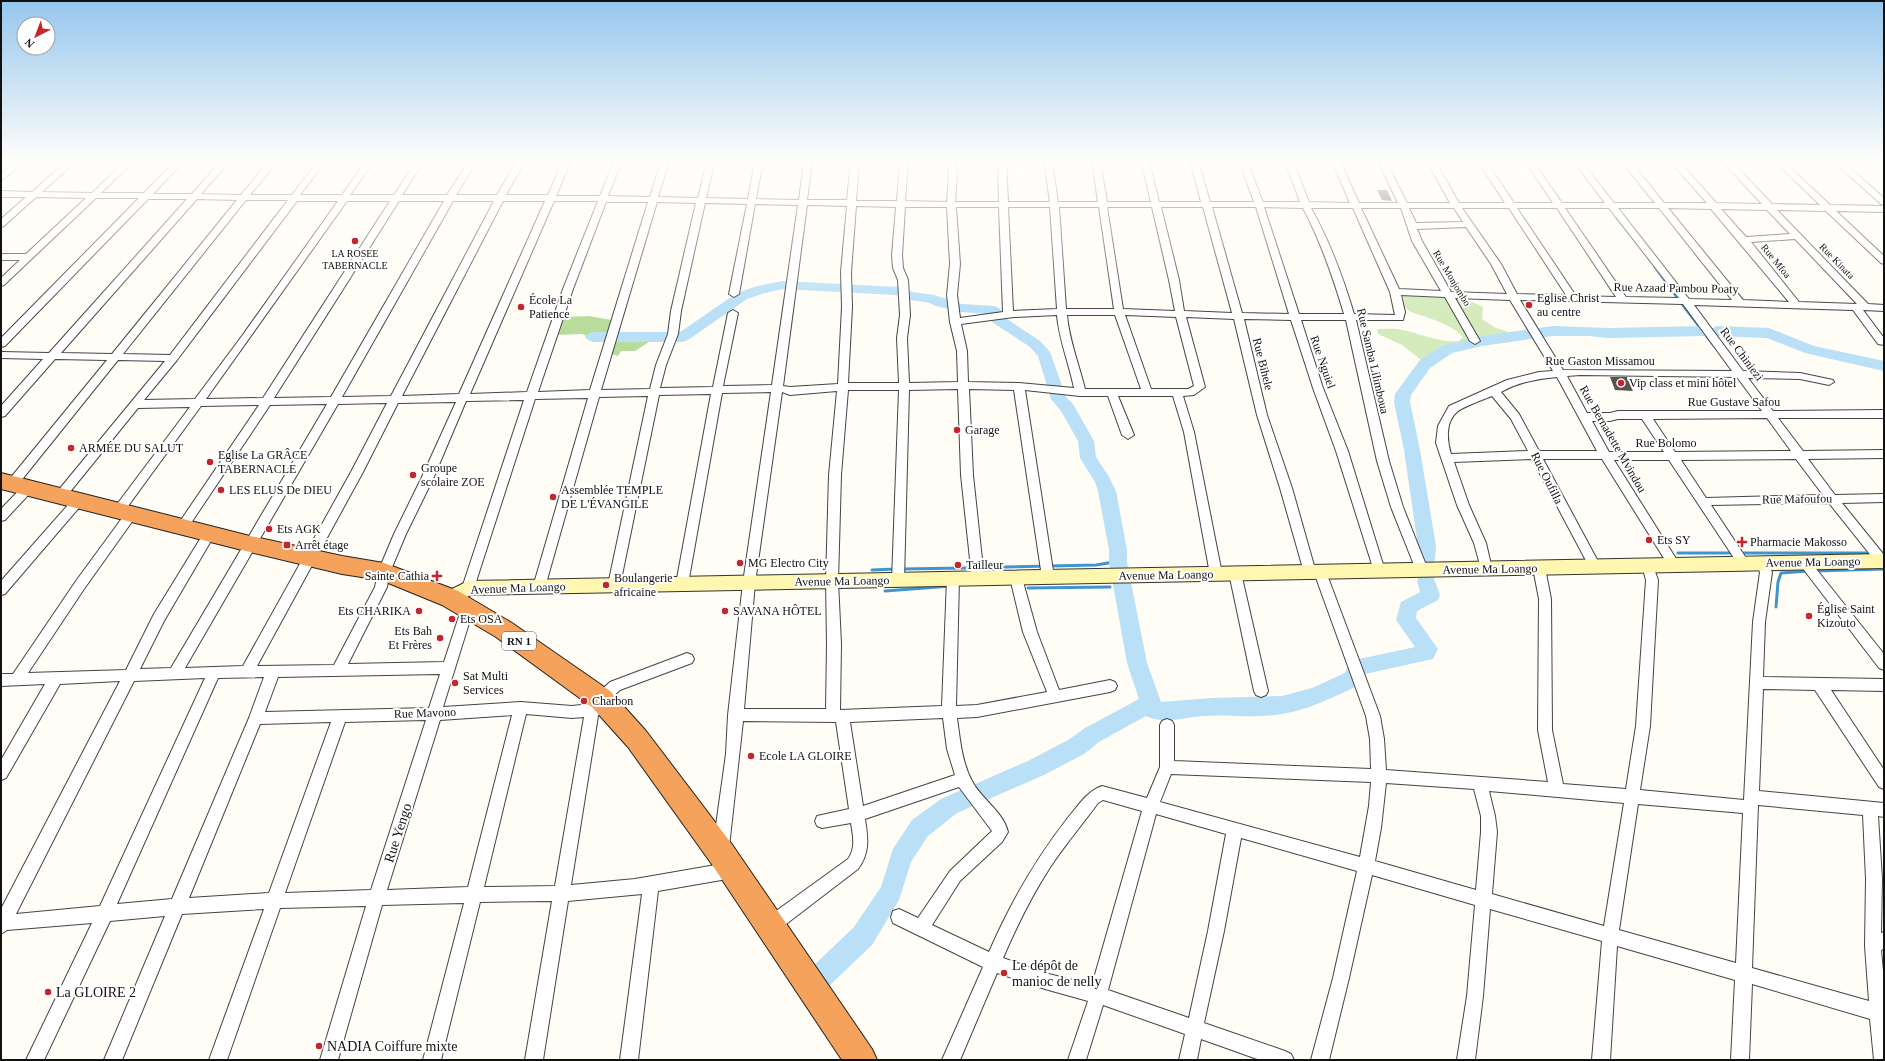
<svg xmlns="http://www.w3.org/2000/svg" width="1885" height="1061" font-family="'Times New Roman',serif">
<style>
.green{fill:#d5ebbd}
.forest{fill:#b9dc9c}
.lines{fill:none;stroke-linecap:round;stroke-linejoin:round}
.stream-far1{stroke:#3f96cf;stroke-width:2.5}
.stream{stroke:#3f96cf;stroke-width:3}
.river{fill:#b9e0f7;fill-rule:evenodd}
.building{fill:#5a524d}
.street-casing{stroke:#444;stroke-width:2}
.secondary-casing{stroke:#333;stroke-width:2}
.highway-casing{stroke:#222;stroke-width:2}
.street{fill:#fff;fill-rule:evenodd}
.secondary{fill:#fff6b0;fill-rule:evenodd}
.highway{fill:#f5a25d;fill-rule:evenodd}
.poi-dot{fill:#c4262e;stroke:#fff;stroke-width:1.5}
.labels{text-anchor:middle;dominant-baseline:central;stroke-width:4;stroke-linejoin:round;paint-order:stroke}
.far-poi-label{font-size:10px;fill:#111;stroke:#fff}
.far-street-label{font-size:10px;fill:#111;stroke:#fff}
.shield{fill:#fff;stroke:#585858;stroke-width:1}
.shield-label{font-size:11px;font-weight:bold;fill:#111}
.street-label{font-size:12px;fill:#111;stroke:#fff}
.poi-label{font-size:12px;fill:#111;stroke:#fff;text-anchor:start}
.near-street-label{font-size:14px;fill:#111;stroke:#fff}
.near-poi-label{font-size:14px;fill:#111;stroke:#fff;text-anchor:start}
</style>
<rect width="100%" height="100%" fill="#fffdf5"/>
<path class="green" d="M1410,290C1434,293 1462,295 1483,307L1482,319L1494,327L1511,333L1506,337L1443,350L1430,360H1421L1402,345L1378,334L1377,329C1386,329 1395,328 1403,330C1422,334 1440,343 1459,341L1463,337C1453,324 1424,317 1409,311L1405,307L1403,297Z"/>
<polygon class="forest" points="589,316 617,321 620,329 619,339 654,334 652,340 635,351 621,351 618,356 608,353 612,341 605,339 602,335 591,338 582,334 557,335 562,317"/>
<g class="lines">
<g class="stream-far1">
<polyline points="1616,217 1641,248"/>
<polyline points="1654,266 1678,299"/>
<polyline points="1681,303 1714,346"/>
</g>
<g class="stream">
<polyline points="1678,553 1731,553"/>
<polyline points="1744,553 1871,553"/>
<polyline points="1004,567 1096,565 1114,562"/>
<polyline points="902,569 966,568"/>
<polyline points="872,570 896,569"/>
<polyline points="1814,571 1884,569"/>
<polyline points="1028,588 1110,587"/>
<polyline points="885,591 951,586"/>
<polyline points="1776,607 1778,582 1781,573 1808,571"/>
</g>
<g class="river">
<path d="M783,281L899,287L913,292L934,295L962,304L995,306L1000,309L1004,317L1040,341L1050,352L1066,397L1073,404L1094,441L1096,457L1109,477L1116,491L1127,550V562L1147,663L1161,702L1212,698L1282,696L1312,688L1345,673L1350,661L1415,647L1396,620L1401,602L1420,592L1417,581L1419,576L1426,574L1433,576L1440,595L1438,600L1417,611L1416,618L1438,649L1433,659L1365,674L1361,684C1334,697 1305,712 1275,715C1251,718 1227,714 1204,716C1185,717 1164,725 1146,716L1099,742L1084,754L1044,775L957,813L928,836L911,862L899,900L872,945L829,986L820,989L811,986L808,977L811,968L854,927L881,887L893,849L912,820L941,799L1028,761L1068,740L1085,728L1139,699L1127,663L1109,562V550L1098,491L1095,482L1080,458L1078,441L1061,411L1051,399L1038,356L1030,347L992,322L988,314L962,312L936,306L930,303L905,299L896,295L783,289L765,293L747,299L688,340L683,342H593L588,340L585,337L588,334L593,332H680L737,293L757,286Z"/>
<polygon points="1553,326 1608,328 1705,326 1711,329 1717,326 1769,328 1814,346 1884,361 1884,371 1805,353 1767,338 1717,336 1711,333 1705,336 1608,338 1589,336 1553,336 1482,346 1452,353 1430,368 1411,395 1410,402 1420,450 1436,546 1435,559 1433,564 1426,566 1419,564 1417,559 1418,546 1404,450 1394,402 1395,394 1420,360 1442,346 1482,336"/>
</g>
</g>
<g class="building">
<polygon points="1377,190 1387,190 1392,201 1382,200"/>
<polygon points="1610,377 1627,377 1633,391 1615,390"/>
</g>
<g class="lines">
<g class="street-casing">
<g id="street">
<polygon points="16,161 25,161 1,181 1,174"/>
<path d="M67,161H76L42,192L92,193L125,161H134L101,193H144L175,161H184L153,194H192L221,161H230L201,194L241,195L269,161H278L250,195H292L318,161H326L300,195H342L366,161H374L350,195H394L416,161H424L402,195H447L469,161H477L456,195H497L517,161H525L506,195H548L563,161H571L556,196H600L614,161H622L608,196L650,197L661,161H669L658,197L698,198L707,161H715L706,198L748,199L755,161H763L756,199L799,200L804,161H812L807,200H847L851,161H859L856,201H897L900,161H908L905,201L947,202L949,175L947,161H955L957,175L955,202H999L998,161H1006L1008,202H1050L1044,161H1052L1058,202H1098L1092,161H1100L1107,202H1151L1141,161H1149L1159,202H1201L1190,161H1198L1210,202H1254L1239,161H1247L1263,202H1300L1285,161H1293L1309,202L1350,203L1332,161H1340L1359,203H1398L1378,161H1386L1407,203H1450L1427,161H1435L1459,203H1505L1478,161H1486L1514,203H1553L1525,161H1533L1562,203H1605L1573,161H1581L1614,203H1655L1621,161H1630L1664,203H1707L1670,161H1679L1716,203L1762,204L1722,161H1731L1772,204L1820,205L1774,161H1783L1830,205L1884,206V212L1836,211L1884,256V264L1881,263L1826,211L1777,210L1868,304L1884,305V311L1863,310L1884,338V345L1878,344L1853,310L1694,305L1743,371L1800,373L1833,380L1834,382L1829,385L1800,379L1748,378L1773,411L1884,410V418H1778L1803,451L1884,450V458L1808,459L1835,495L1884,494V502L1842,503L1884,555V569L1880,567L1829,503L1711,505L1750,564L1748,567L1744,569L1740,567L1669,460H1614L1680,565L1678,568L1674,570L1670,568L1602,459H1543L1601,567L1599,570L1595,572L1591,570L1532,459L1454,462L1469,505L1486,543L1492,569L1490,572L1486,574L1482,572L1474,543L1457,505L1436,443L1438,426L1449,406L1507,380L1539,372L1553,371L1510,300L1455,298L1480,341L1475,344L1470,341L1445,297L1401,295L1405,312L1403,320H1356L1389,461L1403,507L1428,570L1426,573L1422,575L1418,573L1416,570L1391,507L1377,461L1346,320H1301L1323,388L1348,451L1385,571L1383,574L1379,576L1375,574L1336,451L1313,388L1291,320L1244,319L1267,415L1292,488L1315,569L1320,567L1324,569L1326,572L1380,716L1384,739L1386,770L1548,782L1538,730L1539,599L1533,568L1535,565L1539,563L1543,565L1545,568L1551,599L1552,730L1563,784L1626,789L1636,726L1646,580L1642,566L1644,563L1648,561L1652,563L1658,580L1650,726L1640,790L1744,800L1753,622L1760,572L1755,563L1757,560L1761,558L1765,560L1772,572L1765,622L1763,677L1884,679V691L1831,690L1884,770V789L1879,787L1815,690L1763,689L1759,791L1884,803V817L1878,816L1882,879L1881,933L1884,932V949L1881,950L1884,981V1060H1874L1870,1019L1752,984L1749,1060H1731L1735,980L1617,946L1610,1060H1592L1602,941L1490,909L1483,996L1475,1060H1457L1467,996L1475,905L1372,875L1349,978L1329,1060H1311L1333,978L1357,871L1241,838L1224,931L1204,1023L1285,1051L1291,1054L1294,1060H1260L1201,1039L1197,1060H1179L1185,1034L1103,1005L1086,1060H1068L1088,1001L1045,989L997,973L960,1060H942L983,967L893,923L891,917L893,911L899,909L918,918L950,871L992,831L959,787L865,819C868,838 870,853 858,869L777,931L771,933L765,931L763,925L765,919L848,859C856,848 853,836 851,823L822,828L817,826L815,821L817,816L849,809L836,722L743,721L729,847L726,852L721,854L716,852L713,847L726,754L728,715L743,583L771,392L722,393L688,584L686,588L682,589L678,588L676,584L711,394L659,395L620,585L618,589L614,590L610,589L608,585L648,396L599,397L545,587L543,591L539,592L535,591L533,587L588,398L535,399L474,588L472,592L468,593L464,592L462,588L524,400L466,401L433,479L406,534L390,572L387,587L348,664L444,662L462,607L463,603L468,602L473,603L474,607L443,707L521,702L572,706L590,704L596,695L610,682L687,653L692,655L694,659L692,663L620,690L606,703L598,716L571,885L635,879L733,862L738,865L741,870L738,875L733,878L658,891L638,1060H620L642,894L568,901L543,1060H525L552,901L480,902L441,1060H423L464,903L382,905L338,1060H320L366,906L280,908L227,1060H209L264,909L182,914L122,1060H104L165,916L110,921L44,1060H26L92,923L7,930L1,934V909L120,681L60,684L6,778L1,780V760L45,684L1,686V674H13L76,581L128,510H136L138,513L136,516L84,589L28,673L126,670L154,614L205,531L209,529L213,531L215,534L164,621L140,669L171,668L327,404L270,405L187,529H179L177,526L179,523L259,405L201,406L123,513H115L113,510L115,507L190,407L138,408L65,498H57L55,495L57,492L165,361L118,360L16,487H8L6,484L8,481L107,360L55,359L5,416L1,417V406L43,359L1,358V352L49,353L187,199H148L5,346L1,347V338L139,198H96L4,285L1,286V278L20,260H1V254H26L86,198L36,197L4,226L1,227V219L26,197H1V191L32,192ZM197,199L237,200L112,354L61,353ZM246,200H288L170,355L123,354ZM297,201H338L242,336L195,399L144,400L177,360ZM347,201H390L263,398L206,399ZM399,201H444L331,397L274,398ZM453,201H494L391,396L342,397ZM503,201H545L459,394L402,396ZM554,201H598L563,289L527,392L470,394ZM606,202H648L590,390L538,392L573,289ZM657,202L696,203L671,311L668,334L656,365L650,389L601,390ZM705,203L747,204L729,294L734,297L739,294L755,204L798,205L772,385L723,386L738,313L733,310L728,313L713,387L660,388L666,365L678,334L681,311ZM807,205L847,206L841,272L842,307L838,384L790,387L783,386ZM856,206L896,207L892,255L893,268L898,280L900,315L897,338L899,383H848L852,307L851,272ZM905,207H947L950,264L947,295L950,322L957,351L958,382L909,383L907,338L910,315L908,280L903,268L902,255ZM956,207H999L1003,312L960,318L957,295L960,264ZM1008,207H1050L1057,309L1013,311ZM1059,207H1099L1114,309H1066ZM1107,207H1152L1169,280L1175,311L1123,309ZM1161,207H1203L1232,313L1184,311L1179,280ZM1212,207H1256L1289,314L1242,313ZM1264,207L1303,208C1321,242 1333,277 1344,314H1299ZM1311,208H1353L1390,292L1395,315L1354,314C1343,277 1330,242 1311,208ZM1361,208H1401L1412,241L1441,291L1399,289ZM1409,208H1454L1463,222L1416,223ZM1462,208H1509L1566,295L1517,294L1501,264ZM1517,208H1557L1616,297L1576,296ZM1565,208H1609L1679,298L1626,297ZM1618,208H1659L1732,300L1689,299ZM1668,208L1711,209L1789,302L1743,300ZM1721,209L1767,210L1790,234L1746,237ZM1466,227L1491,264L1507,294L1451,292L1422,241L1417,229ZM1795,239L1857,304L1799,302L1751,242ZM1520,300L1683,304L1732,371L1563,370ZM1057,315C1059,340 1069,363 1074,388L1019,383L968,382L967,351L961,324L1014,317ZM1067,315H1115L1141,389H1085C1079,364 1069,340 1067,315ZM1125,315L1176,317L1194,386L1188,389H1151ZM1186,317L1234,319L1257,415L1280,488L1304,572L1306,575L1310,577L1315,575L1366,716L1370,739L1371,769L1174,761V725L1172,721L1167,719L1162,721L1160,725V767L1147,798L1102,786C1086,792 1078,806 1067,819C1035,860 1010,904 989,952L932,925L960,881L1002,842L1008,832C1003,811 981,799 972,781C962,763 960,739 957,718L977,717L1110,692L1115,690L1117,686L1115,682L1110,680L1059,690L1037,632L1022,578L1020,575L1016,573L1012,575L1010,578L1023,632L1047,692L977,705L956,706L959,579L957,576L953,574L949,576L947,579L942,706L840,710L841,644L838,581L841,475L848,390H899L892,580L894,583L898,585L902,583L904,580L909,390L958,389L961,475L972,578L974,581L978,583L982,581L984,578L973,475L969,389L1014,390L1042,577L1044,580L1048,582L1052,580L1054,577L1025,390L1080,396H1108L1122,435L1128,439L1134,435L1118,396H1173L1184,432L1210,574L1212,577L1216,579L1220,577L1222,574L1194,432L1183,396L1194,395L1205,387ZM1580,375L1737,377L1762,411H1618L1610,413H1587L1567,376ZM1557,377L1597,451H1539L1519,414L1501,392C1519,382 1537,379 1557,377ZM837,391L829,475L826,581L827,644L826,709H744L755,583L782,392L790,395ZM1492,396L1511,419L1528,451L1451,454C1447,441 1445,422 1457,412C1462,407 1485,399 1492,396ZM456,402L421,479L394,534L378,572L375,587L334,665L257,666L363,472L398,403ZM387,403L351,472L243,666L185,668L338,404ZM1767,418L1791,451L1675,452L1653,419ZM1618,419H1642L1664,452H1609L1592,421H1610ZM1796,459L1823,495L1706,498L1681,460ZM440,674L429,708L265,712L278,677ZM264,677L249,718L172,899L117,904L218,678ZM205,678L100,906L16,914L134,681ZM526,714L572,718L584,717L555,886L484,887ZM512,715L468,887L387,890L440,720ZM943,718L947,749L955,775L863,806L850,722ZM426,720L371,890L285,893L345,722ZM331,722L269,893L189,898L260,724ZM1171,774L1371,782L1369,806L1360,857L1160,802ZM1386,783L1474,789L1481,816V832L1476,890L1375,861L1381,828ZM1489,791L1624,803L1604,926L1492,894L1497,832L1495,816ZM1103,800L1142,811L1092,985L1045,973L1003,958C1016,928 1031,897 1049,869C1064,846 1082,825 1098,803ZM1638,804L1743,813L1736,963L1619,930ZM1758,805L1863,815L1866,879L1865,946L1869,1001L1752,968ZM1156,814L1226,834L1208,931L1189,1018L1108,990Z"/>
<polygon points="1833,161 1842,161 1884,198 1884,205 1881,204"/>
<polygon points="28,484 32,485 34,488 32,491 5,520 1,521 1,509 24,485"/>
<polygon points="79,496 83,497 85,500 83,503 5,594 1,595 1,581 75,497"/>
<polygon points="1805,558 1809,560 1884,654 1884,670 1879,668 1801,566 1799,563 1801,560"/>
<polygon points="1235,568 1239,570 1241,573 1268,691 1266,695 1261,697 1256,695 1254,691 1229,573 1231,570"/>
</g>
</g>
<g class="secondary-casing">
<polygon id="secondary" points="1884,554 1884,568 471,595 450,605 444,603 441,598 444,593 468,581"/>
</g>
<g class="highway-casing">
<polygon id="highway" points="1,473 250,536 342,556 384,563 458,591 512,623 610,691 646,731 731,843 872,1049 877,1060 842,1060 711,863 628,747 592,707 496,637 442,605 381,580 342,574 250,552 1,489"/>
</g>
<use href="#street" class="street"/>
<use href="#secondary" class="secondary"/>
<use href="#highway" class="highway"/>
</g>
<linearGradient id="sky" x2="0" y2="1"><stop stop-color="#95c6ee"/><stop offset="0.52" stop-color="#fffefa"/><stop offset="1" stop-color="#fffefa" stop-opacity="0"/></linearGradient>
<rect width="1885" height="310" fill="url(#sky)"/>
<g class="poi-dot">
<circle cx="355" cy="241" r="4"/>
<circle cx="1529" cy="305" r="4"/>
<circle cx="521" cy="307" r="4"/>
<circle cx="1621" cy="383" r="4"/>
<circle cx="957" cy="430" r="4"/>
<circle cx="71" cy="448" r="4"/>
<circle cx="210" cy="462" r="4"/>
<circle cx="413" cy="475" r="4"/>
<circle cx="221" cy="490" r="4"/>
<circle cx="553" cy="497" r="4"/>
<circle cx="269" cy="529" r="4"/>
<circle cx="1649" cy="540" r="4"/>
<path d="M1740 536h4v4h4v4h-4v4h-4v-4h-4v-4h4z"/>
<rect x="283" y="541" width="8" height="8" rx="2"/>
<circle cx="740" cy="563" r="4"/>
<circle cx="958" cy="565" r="4"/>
<path d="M435 570h4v4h4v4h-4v4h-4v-4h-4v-4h4z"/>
<circle cx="606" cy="585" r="4"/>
<circle cx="419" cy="611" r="4"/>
<circle cx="725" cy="611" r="4"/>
<circle cx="1809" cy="616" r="4"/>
<circle cx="452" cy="619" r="4"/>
<circle cx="440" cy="638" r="4"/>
<circle cx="455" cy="683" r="4"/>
<circle cx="584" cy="701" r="4"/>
<circle cx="751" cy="756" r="4"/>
<circle cx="1004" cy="973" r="4"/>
<circle cx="48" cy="992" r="4"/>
<circle cx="319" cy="1046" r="4"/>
</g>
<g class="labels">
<g class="far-poi-label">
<text x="355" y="253">LA ROSEE<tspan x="355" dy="12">TABERNACLE</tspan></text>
</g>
<g class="far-street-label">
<text transform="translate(1776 261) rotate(51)">Rue Mfoa</text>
<text transform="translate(1837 261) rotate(46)">Rue Kinata</text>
<text transform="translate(1452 278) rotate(59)">Rue Monjombo</text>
</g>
<rect class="shield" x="502" y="632" width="34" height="18" rx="3"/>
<g class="shield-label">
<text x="519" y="641">RN 1</text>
</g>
<g class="street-label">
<text transform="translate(1676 288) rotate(1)">Rue Azaad Pambou Poaty</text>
<text transform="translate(1742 354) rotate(53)">Rue Chiniezi</text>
<text transform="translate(1373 361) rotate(77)">Rue Samba Lilimboua</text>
<text x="1600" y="361">Rue Gaston Missamou</text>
<text transform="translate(1323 362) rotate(71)">Rue Nguiel</text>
<text transform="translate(1263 364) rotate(76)">Rue Bihele</text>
<text x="1734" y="402">Rue Gustave Safou</text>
<text transform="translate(1613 439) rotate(60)">Rue Bernadette Mvindou</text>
<text x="1666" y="443">Rue Bolomo</text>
<text transform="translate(1547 478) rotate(63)">Rue Oufilla</text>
<text transform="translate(1797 499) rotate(-1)">Rue Mafoufou</text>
<text transform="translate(1813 562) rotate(-1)">Avenue Ma Loango</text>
<text transform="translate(1490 569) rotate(-1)">Avenue Ma Loango</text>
<text transform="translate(1166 575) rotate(-1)">Avenue Ma Loango</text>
<text transform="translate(842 581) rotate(-1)">Avenue Ma Loango</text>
<text transform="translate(518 588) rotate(-2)">Avenue Ma Loango</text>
<text transform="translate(425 713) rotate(-2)">Rue Mavono</text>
</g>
<g class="poi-label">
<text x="1537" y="298">Eglise Christ<tspan x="1537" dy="14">au centre</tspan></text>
<text x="529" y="300">École La<tspan x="529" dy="14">Patience</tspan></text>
<text x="1629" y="383">Vip class et mini hôtel</text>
<text x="965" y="430">Garage</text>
<text x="79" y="448">ARMÉE DU SALUT</text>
<text x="218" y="455">Eglise La GRÂCE<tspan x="218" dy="14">TABERNACLE</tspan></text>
<text x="421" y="468">Groupe<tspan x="421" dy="14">scolaire ZOE</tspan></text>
<text x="229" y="490">LES ELUS De DIEU</text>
<text x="561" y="490">Assemblée TEMPLE<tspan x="561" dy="14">DE L'ÉVANGILE</tspan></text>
<text x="277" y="529">Ets AGK</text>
<text x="1657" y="540">Ets SY</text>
<text x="1750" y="542">Pharmacie Makosso</text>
<text x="295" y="545">Arrêt étage</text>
<text x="748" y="563">MG Electro City</text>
<text x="966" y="565">Tailleur</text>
<text x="429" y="576" text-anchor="end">Sainte Cathia</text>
<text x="614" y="578">Boulangerie<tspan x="614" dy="14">africaine</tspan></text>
<text x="1817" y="609">Église Saint<tspan x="1817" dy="14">Kizouto</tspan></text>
<text x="411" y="611" text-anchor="end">Ets CHARIKA</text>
<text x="733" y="611">SAVANA HÔTEL</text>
<text x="460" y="619">Ets OSA</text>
<text x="432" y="631" text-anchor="end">Ets Bah<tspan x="432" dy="14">Et Frères</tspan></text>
<text x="463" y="676">Sat Multi<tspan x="463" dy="14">Services</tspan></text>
<text x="592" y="701">Charbon</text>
<text x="759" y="756">Ecole LA GLOIRE</text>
</g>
<g class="near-street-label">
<text transform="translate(398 833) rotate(-72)">Rue Yengo</text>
</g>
<g class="near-poi-label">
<text x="1012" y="965">Le dépôt de<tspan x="1012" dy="16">manioc de nelly</tspan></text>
<text x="56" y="992">La GLOIRE 2</text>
<text x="327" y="1046">NADIA Coiffure mixte</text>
</g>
</g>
<rect width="1885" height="1061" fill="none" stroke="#111111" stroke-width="4"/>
<g transform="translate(36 36) rotate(222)"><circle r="19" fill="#ffffff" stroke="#a0a0a0"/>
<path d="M0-3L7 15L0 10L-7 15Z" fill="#c4262e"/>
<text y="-6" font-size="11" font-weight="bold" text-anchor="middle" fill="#111111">N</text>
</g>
</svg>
